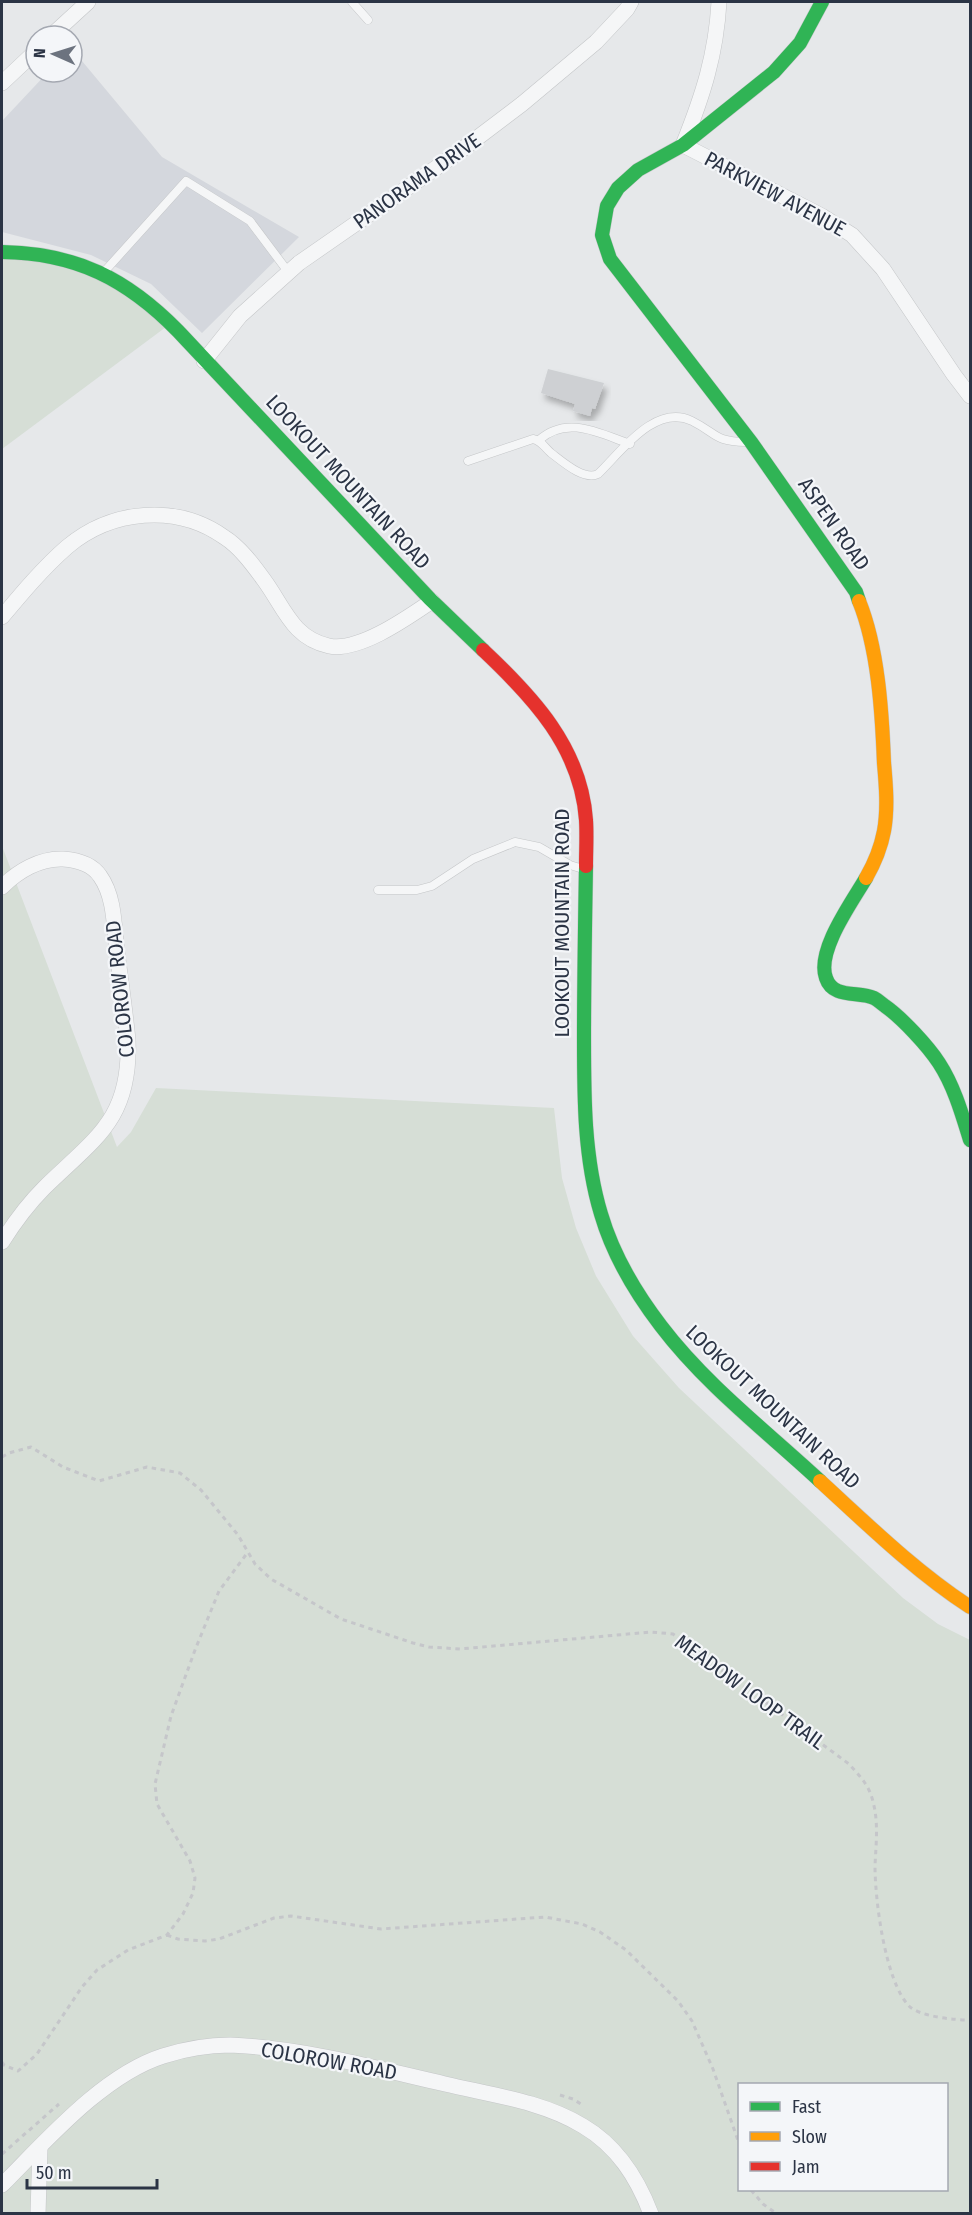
<svg xmlns="http://www.w3.org/2000/svg" width="972" height="2215" font-family="'Fira Sans Condensed',sans-serif">
<style>
.built{fill:#d4d7dd}
.green{fill:#d6ded6;fill-rule:evenodd}
.building{fill:#ced0d3;filter:url(#shadow)}
.lines{fill:none;stroke-linecap:round;stroke-linejoin:round}
.lane-casing{stroke:#c4c6c8;stroke-width:9}
.street-casing{stroke:#c4c6c8;stroke-width:16}
.fast-casing{stroke:#c4c6c8;stroke-width:15}
.slow-casing{stroke:#c4c6c8;stroke-width:15}
.jam-casing{stroke:#c4c6c8;stroke-width:15}
.path{stroke:#c5c6ca;stroke-width:3;stroke-dasharray:4.5 4.5;stroke-linecap:butt}
.lane{stroke:#f5f6f7;stroke-width:8}
.street{stroke:#f5f6f7;stroke-width:15}
.fast{stroke:#30b455;stroke-width:14}
.slow{stroke:#ff9f0a;stroke-width:14}
.jam{stroke:#e5322d;stroke-width:14}
.labels{text-anchor:middle;dominant-baseline:central;stroke-width:4.5;stroke-linejoin:round;paint-order:stroke}
.street-label{font-size:21px;fill:#2b3445;stroke:#f4f6f9}
</style>
<defs>
<filter id="shadow"><feDropShadow dx="3.5" dy="6" stdDeviation="3" flood-color="#0004"/></filter>
</defs>
<rect width="100%" height="100%" fill="#e6e8ea"/>
<polygon class="built" points="72,49 162,157 299,237 202,333 151,284 91,255 2,232 2,121 48,72 72,72"/>
<g class="green">
<polygon points="2,257 49,261 117,286 170,324 2,449"/>
<path d="M2,846L117,1147L131,1132L156,1088L554,1108L562,1178L576,1228L596,1276L633,1336L679,1388L903,1598L938,1624L970,1640V2213H2ZM740,2084H946V2190H740Z"/>
</g>
<polygon class="building" points="548,369 604,383 595,409 592,408 590,416 573,411 575,404 541,393"/>
<g class="lines">
<g class="lane-casing">
<g id="lane">
<polyline points="352,2 368,20"/>
<polyline points="104,272 186,181 250,221 289,273"/>
<path d="M539,440C567,415 599,433 630,444"/>
<path d="M468,461L533,439C542,441 544,447 551,453C563,462 584,481 598,474C621,452 655,403 692,421C718,434 713,441 746,442"/>
<polyline points="378,890 417,890 432,886 473,859 515,842 539,847 570,865 583,869"/>
</g>
</g>
<g class="street-casing">
<g id="street">
<path d="M719,2C716,55 703,95 683,145L822,216L852,235L883,269L954,375L970,396"/>
<polyline points="51,36 88,2"/>
<polyline points="2,83 36,51"/>
<polyline points="204,361 240,316 299,263 456,154 522,104 596,42 627,9 631,2"/>
<path d="M2,617C22,593 43,568 67,547C111,510 176,503 224,537C240,547 253,565 264,580C284,607 292,638 329,646C359,652 407,618 432,601"/>
<path d="M2,887C18,871 40,858 63,859C77,860 92,864 100,876C115,897 114,927 117,952C121,981 125,1010 128,1040C131,1120 95,1138 44,1188C28,1204 14,1223 2,1242"/>
<path d="M2,2185C46,2141 103,2075 163,2056C185,2049 207,2045 230,2045C302,2048 375,2068 445,2084C491,2095 542,2101 583,2126C617,2146 637,2177 651,2214"/>
<polyline points="38,2214 40,2147"/>
</g>
</g>
<g class="fast-casing">
<g id="fast">
<polyline points="822,2 800,43 774,72 683,145 638,170 618,188 607,206 602,235 610,259 751,442 856,592 859,601"/>
<path d="M2,252C76,253 127,279 178,331L430,599L483,650"/>
<path d="M586,866C585,924 584,981 584,1039C584,1097 584,1158 601,1214C613,1255 635,1292 661,1326C705,1384 766,1431 820,1481"/>
<path d="M866,878C852,902 816,951 826,978C833,999 858,991 874,998C878,1000 882,1004 885,1006C902,1018 928,1046 939,1063C954,1086 962,1114 970,1140"/>
</g>
</g>
<g class="slow-casing">
<g id="slow">
<path d="M859,601C878,648 882,711 884,763C886,785 888,809 884,831C881,847 874,864 866,878"/>
<path d="M820,1481C868,1525 915,1571 970,1607"/>
</g>
</g>
<g class="jam-casing">
<path id="jam" d="M483,650C533,697 581,748 586,820C587,835 586,851 586,866"/>
</g>
<g class="path">
<path d="M2,1457L9,1453L31,1447L63,1467L99,1481L147,1467L180,1473L201,1490L238,1535L255,1564L271,1579L341,1619L413,1643L429,1647L460,1649L651,1632L673,1634L849,1764C858,1774 868,1784 872,1798C879,1821 876,1842 875,1866C875,1900 885,1981 909,2006C920,2017 956,2020 970,2020"/>
<polyline points="167,1935 178,1939 205,1941 219,1939 274,1918 291,1916 381,1929 545,1917 582,1924 600,1932 626,1950 678,2001 692,2021 713,2069 740,2146"/>
<polyline points="2,2062 4,2065 18,2071 37,2054 82,1987 97,1970 128,1950 167,1935 183,1914 193,1893 195,1878 190,1861 157,1804 155,1784 171,1716 195,1650 219,1591 248,1552"/>
<polyline points="560,2095 573,2099 584,2106"/>
<polyline points="2,2154 59,2104"/>
<polyline points="751,2190 763,2204 777,2214"/>
</g>
<use href="#lane" class="lane"/>
<use href="#street" class="street"/>
<use href="#fast" class="fast"/>
<use href="#slow" class="slow"/>
<use href="#jam" class="jam"/>
</g>
<g class="labels">
<g class="street-label">
<text transform="translate(417 181) rotate(-35)">PANORAMA DRIVE</text>
<text transform="translate(775 194) rotate(28)">PARKVIEW AVENUE</text>
<text transform="translate(348 482) rotate(47)">LOOKOUT MOUNTAIN ROAD</text>
<text transform="translate(834 524) rotate(55)">ASPEN ROAD</text>
<text transform="translate(562 923) rotate(-90)">LOOKOUT MOUNTAIN ROAD</text>
<text transform="translate(120 989) rotate(-96)">COLOROW ROAD</text>
<text transform="translate(773 1407) rotate(43)">LOOKOUT MOUNTAIN ROAD</text>
<text transform="translate(750 1692) rotate(36)">MEADOW LOOP TRAIL</text>
<text transform="translate(329 2061) rotate(10)">COLOROW ROAD</text>
</g>
</g>
<rect width="972" height="2215" fill="none" stroke="#2b3445" stroke-width="6"/>
<rect x="738" y="2083" width="210" height="108" fill="#f4f6f9" stroke="#a4a8b1" stroke-width="1.5"/>
<rect x="750" y="2102" width="30" height="9" fill="#30b455" stroke="#a4a8b1" stroke-width="1.5"/>
<text x="792" y="2113" font-size="18" fill="#2b3445">Fast</text>
<rect x="750" y="2132" width="30" height="9" fill="#ff9f0a" stroke="#a4a8b1" stroke-width="1.5"/>
<text x="792" y="2143" font-size="18" fill="#2b3445">Slow</text>
<rect x="750" y="2162" width="30" height="9" fill="#e5322d" stroke="#a4a8b1" stroke-width="1.5"/>
<text x="792" y="2173" font-size="18" fill="#2b3445">Jam</text>
<g transform="translate(54 54) rotate(273)"><circle r="28" fill="#f4f6f9" stroke="#a4a8b1" stroke-width="1.5"/>
<path d="M0-4.5L10 22L0 15L-10 22Z" fill="#6c737f"/>
<text y="-9" font-size="16" font-weight="bold" text-anchor="middle" fill="#2b3445">N</text>
</g>
<path d="M27 2179v9h130v-9" fill="none" stroke="#2b3445" stroke-width="3"/>
<text x="36" y="2179" font-size="18" fill="#2b3445" stroke="#f4f6f9" stroke-width="4.5" paint-order="stroke">50 m</text>
</svg>
